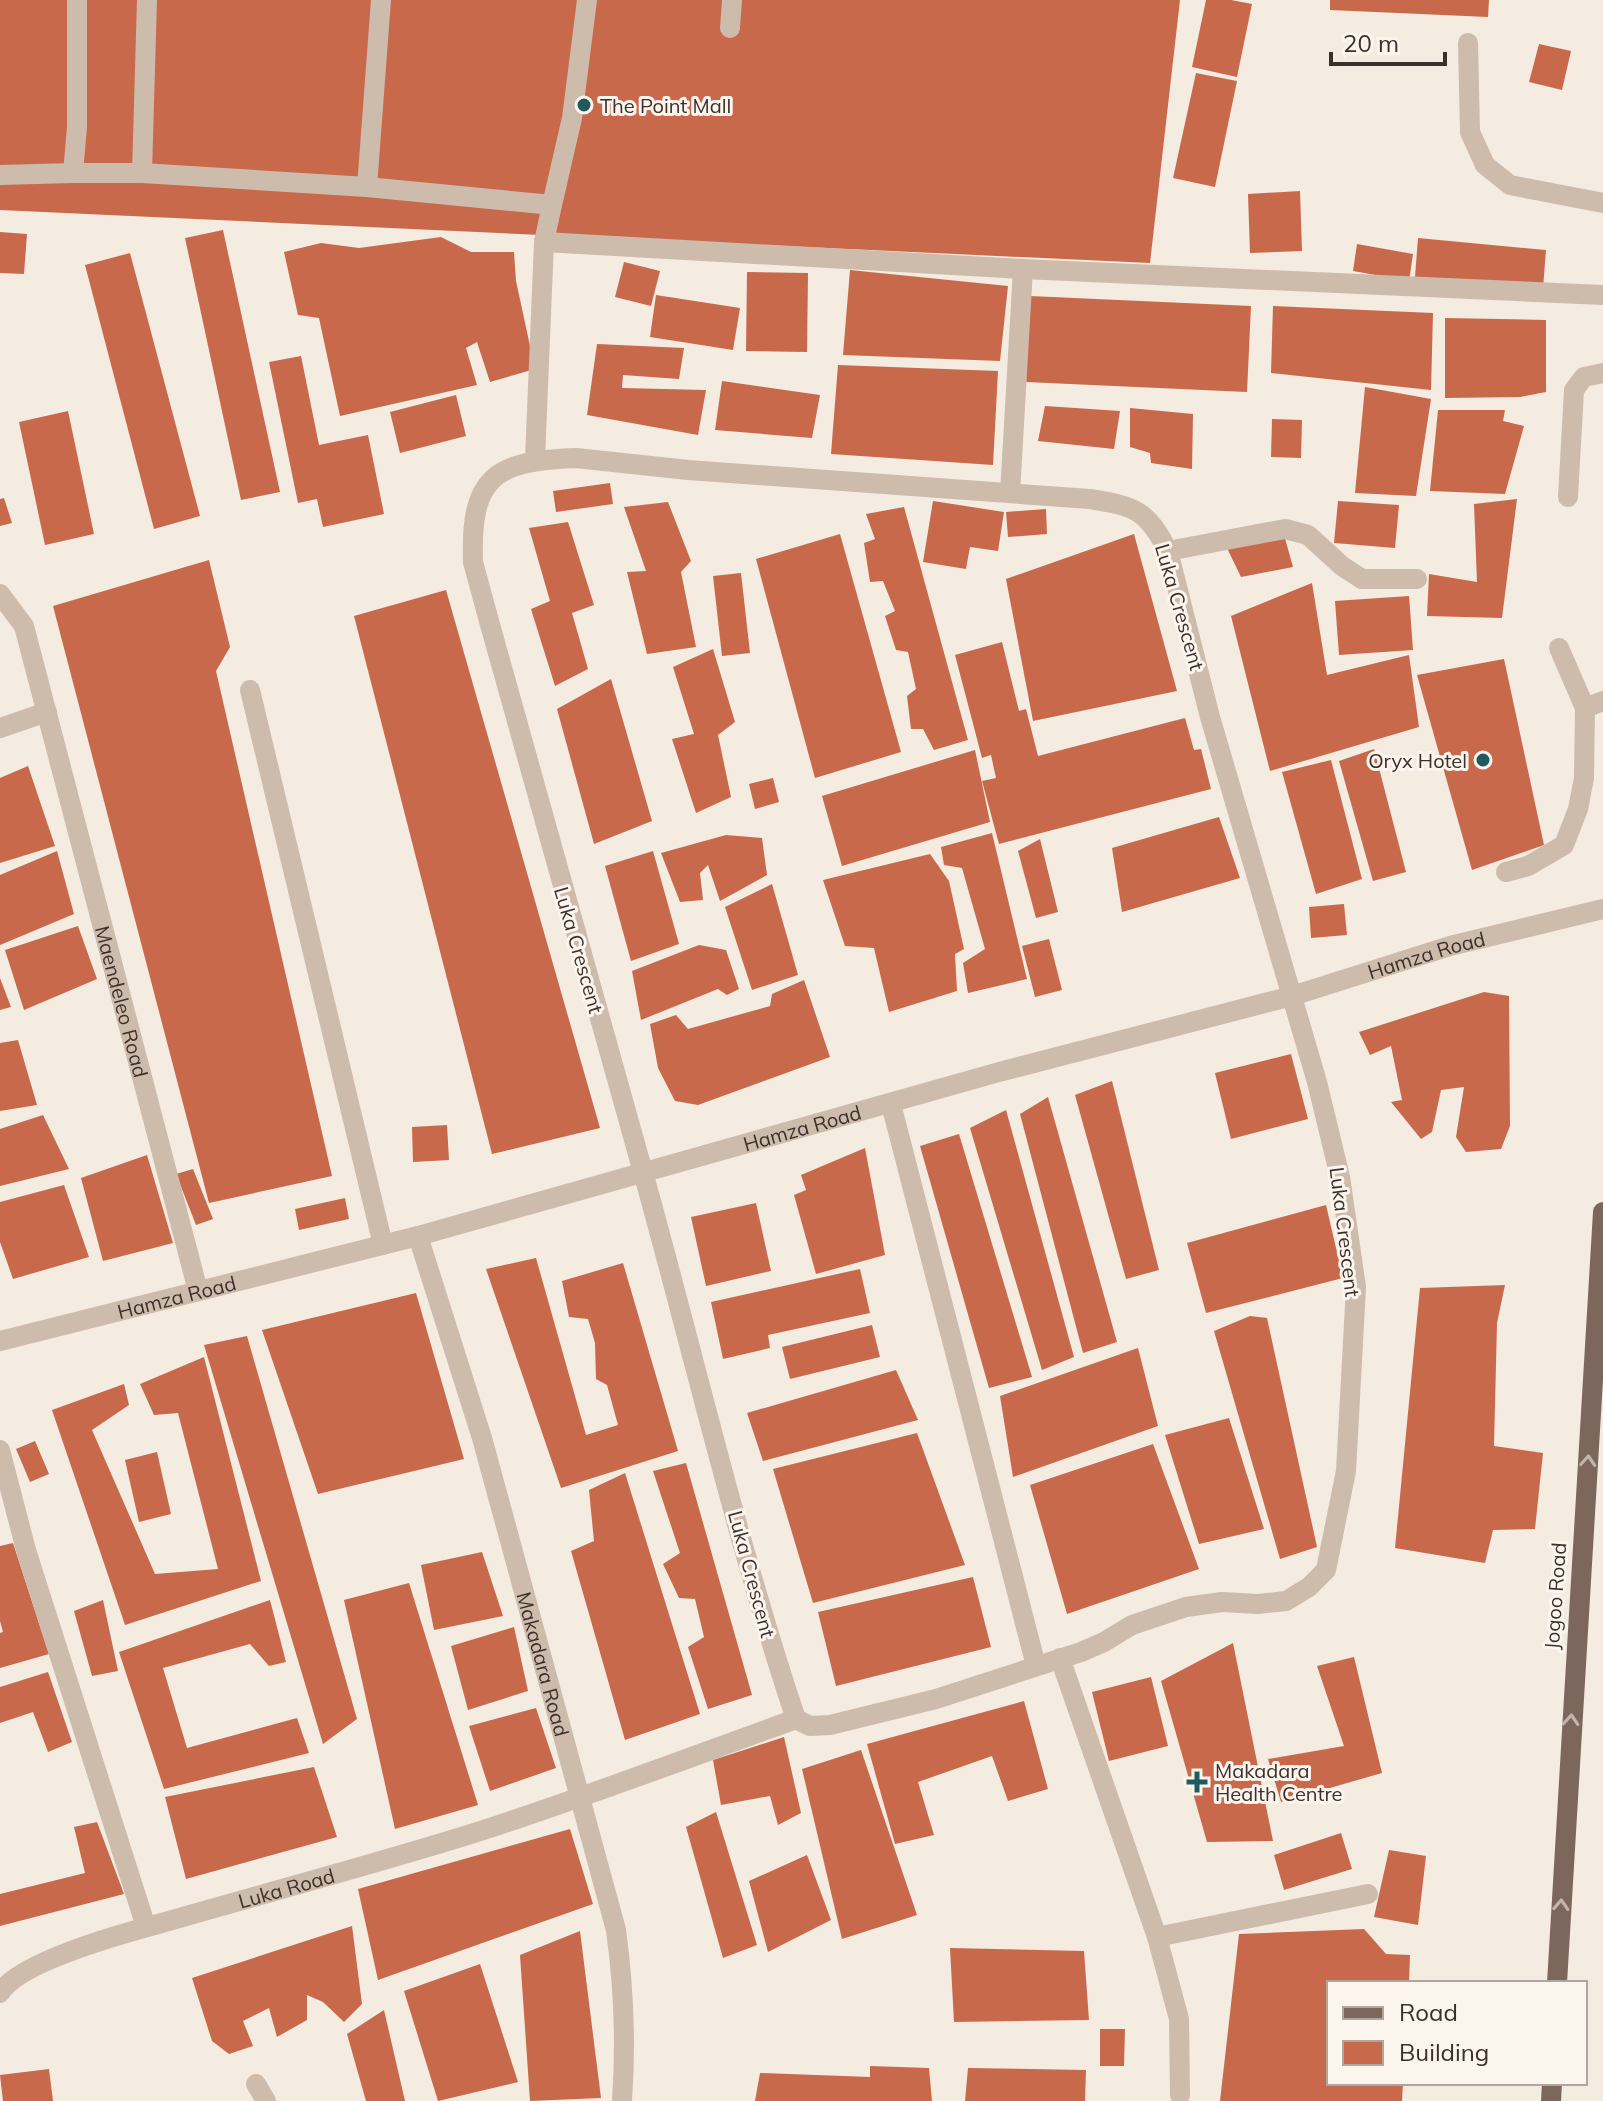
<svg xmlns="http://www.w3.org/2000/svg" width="1603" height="2101" font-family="Mulish,sans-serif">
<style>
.building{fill:#c8694b}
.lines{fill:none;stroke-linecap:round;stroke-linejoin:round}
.minor{stroke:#cdbbac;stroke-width:20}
.major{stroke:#7d675c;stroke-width:20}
.oneway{stroke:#c2b5ac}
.poi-dot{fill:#1f5a5e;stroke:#fbf5ee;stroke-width:3}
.labels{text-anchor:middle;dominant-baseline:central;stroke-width:6;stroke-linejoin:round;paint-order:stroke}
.poi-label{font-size:20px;fill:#3b302b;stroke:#fbf5ee;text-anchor:start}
.street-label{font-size:20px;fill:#3b302b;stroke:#fbf5ee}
</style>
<rect width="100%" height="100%" fill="#f4ebe1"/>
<g class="building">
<polygon points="0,0 1180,0 1150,263 0,210"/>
<polygon points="1206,0 1231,0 1252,4 1237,77 1192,67"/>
<polygon points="1330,0 1489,0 1488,17 1330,10"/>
<polygon points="1539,44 1571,51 1562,90 1529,82"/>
<polygon points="1196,73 1237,81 1215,187 1173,178"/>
<polygon points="1300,191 1302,251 1250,253 1248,194"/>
<polygon points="223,230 280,492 241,500 185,238"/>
<polygon points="0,232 27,234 24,274 0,273"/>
<polygon points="441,237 471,252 514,252 516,281 535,369 490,382 477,342 466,348 477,385 340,416 319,318 298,315 284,252 321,243 359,248"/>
<polygon points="1418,238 1546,250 1543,288 1415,277"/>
<polygon points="1357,244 1413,254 1409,281 1353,271"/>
<polygon points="130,253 200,516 154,529 85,265"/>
<polygon points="624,262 660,271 651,306 615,297"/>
<polygon points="850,270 1008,286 1000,361 843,355"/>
<polygon points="747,272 808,273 807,352 746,351"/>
<polygon points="656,295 740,308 733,350 650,337"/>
<polygon points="1030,296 1251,306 1247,392 1026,382"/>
<polygon points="1273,306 1433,313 1431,390 1271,373"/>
<polygon points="1445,318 1546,320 1546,392 1520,397 1445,398"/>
<polygon points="597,344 684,348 679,379 623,375 622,388 706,390 698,435 587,415"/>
<polygon points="301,356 319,445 368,435 384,514 323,527 317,499 298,503 269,362"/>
<polygon points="838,365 998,371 993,465 831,454"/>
<polygon points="722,381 820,395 812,438 715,430"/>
<polygon points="1365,387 1431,399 1416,496 1355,493"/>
<polygon points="456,395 466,436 400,453 390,412"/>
<polygon points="1045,406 1120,411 1114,449 1038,441"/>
<polygon points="1130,408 1193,414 1192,469 1151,463 1150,453 1130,447"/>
<polygon points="1438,410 1505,410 1503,421 1524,426 1505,494 1430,491"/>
<polygon points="68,411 94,534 45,545 19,422"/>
<polygon points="1272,419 1302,420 1301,458 1271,457"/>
<polygon points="610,483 613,504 556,512 553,491"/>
<polygon points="4,498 12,523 0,526 0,499"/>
<polygon points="1517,499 1502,618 1427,616 1429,574 1477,582 1474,504"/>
<polygon points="933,501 1004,512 998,551 970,547 966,569 923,562"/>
<polygon points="1338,501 1399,505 1395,548 1334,543"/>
<polygon points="668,502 691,561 681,572 696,647 647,654 627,572 646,571 624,507"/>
<polygon points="904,507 968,740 934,750 923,729 911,729 907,696 916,689 908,652 896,650 885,616 895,611 883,581 870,582 864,543 875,539 866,514"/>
<polygon points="1046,509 1047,534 1008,537 1006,512"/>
<polygon points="568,522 594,605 572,613 588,669 555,686 531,609 550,601 529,528"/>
<polygon points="840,534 901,752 815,778 756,559"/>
<polygon points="1134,534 1177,691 1033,721 1006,579"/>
<polygon points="1284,535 1293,567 1241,577 1226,546"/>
<polygon points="209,560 230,647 216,671 332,1176 209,1203 53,606"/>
<polygon points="741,573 750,653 722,656 713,576"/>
<polygon points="1312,583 1327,675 1409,655 1419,727 1270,771 1231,616"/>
<polygon points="446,590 600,1128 492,1154 354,616"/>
<polygon points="1409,596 1413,650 1339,655 1335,601"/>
<polygon points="1002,642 1019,711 1026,709 1038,756 1185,718 1194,750 1201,749 1211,789 999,844 982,781 996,778 991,755 982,758 955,655"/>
<polygon points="713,649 735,722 718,735 731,797 696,813 672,739 694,734 673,667"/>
<polygon points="1504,659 1544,845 1472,870 1417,675"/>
<polygon points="611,679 652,821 594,844 557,709"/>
<polygon points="1374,749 1406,872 1373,881 1339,761"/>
<polygon points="975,750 990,822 842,866 822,796"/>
<polygon points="1331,760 1362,879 1316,894 1282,772"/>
<polygon points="28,766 55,846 0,863 0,778"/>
<polygon points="773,778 779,802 755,809 749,784"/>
<polygon points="1219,817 1240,878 1122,912 1112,848"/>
<polygon points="992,833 1027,979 968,993 963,963 985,949 962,868 944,865 941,847"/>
<polygon points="726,835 762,838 767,875 720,901 708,865 700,873 703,900 680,902 661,853"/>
<polygon points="1040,839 1058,912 1036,918 1018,851"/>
<polygon points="57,851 74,914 0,945 0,875"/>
<polygon points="653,851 679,944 631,961 605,866"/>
<polygon points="930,854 949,881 964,949 955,954 957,991 889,1012 874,948 845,946 823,880"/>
<polygon points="772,884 798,975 752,990 725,907"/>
<polygon points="1344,904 1347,935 1311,938 1309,907"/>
<polygon points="78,926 97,979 24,1010 5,950"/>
<polygon points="1049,939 1062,990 1035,997 1022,946"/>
<polygon points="699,945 726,950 739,989 727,995 718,989 641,1020 632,971"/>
<polygon points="0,978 11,1007 0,1010"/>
<polygon points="804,980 830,1057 698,1105 675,1101 658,1068 650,1024 676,1015 688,1029 770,1006 772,994"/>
<polygon points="1484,992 1509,996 1510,1126 1501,1149 1466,1152 1456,1137 1464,1087 1441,1090 1432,1132 1421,1139 1391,1102 1402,1100 1391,1046 1370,1055 1359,1032"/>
<polygon points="18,1040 37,1105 0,1111 0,1043"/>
<polygon points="1291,1054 1308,1119 1231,1139 1215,1073"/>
<polygon points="1112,1081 1159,1270 1126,1279 1075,1095"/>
<polygon points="1048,1097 1117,1342 1083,1353 1020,1114"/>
<polygon points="1006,1110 1074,1357 1042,1370 970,1128"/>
<polygon points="43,1115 69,1169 0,1186 0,1129"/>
<polygon points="447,1125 449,1160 413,1162 412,1127"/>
<polygon points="959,1134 1032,1377 989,1388 920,1146"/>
<polygon points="865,1148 885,1255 816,1274 794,1195 806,1190 801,1175"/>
<polygon points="147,1155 173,1243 103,1261 81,1178"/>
<polygon points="193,1169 213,1219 196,1225 176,1174"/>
<polygon points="64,1185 89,1257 13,1279 0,1242 0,1202"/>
<polygon points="345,1198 349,1219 299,1230 295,1209"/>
<polygon points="756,1203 771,1271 706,1286 691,1217"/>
<polygon points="1326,1205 1343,1278 1206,1313 1187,1243"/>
<polygon points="536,1258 586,1435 618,1425 607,1385 596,1379 595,1343 588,1319 569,1317 562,1281 623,1263 678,1451 561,1488 486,1269"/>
<polygon points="860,1269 870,1313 768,1335 770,1348 723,1359 711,1302"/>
<polygon points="1505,1285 1497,1323 1494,1446 1543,1453 1535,1529 1493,1530 1485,1563 1395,1548 1420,1288"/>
<polygon points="416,1293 464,1459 318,1494 262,1330"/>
<polygon points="1250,1316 1267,1318 1317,1547 1280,1559 1214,1331"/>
<polygon points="872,1325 880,1357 790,1379 782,1347"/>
<polygon points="247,1336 357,1719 323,1744 204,1345"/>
<polygon points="1138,1348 1158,1426 1013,1477 1000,1396"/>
<polygon points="204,1357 261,1581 125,1625 52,1410 124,1384 129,1405 92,1430 155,1574 218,1569 178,1413 154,1415 140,1384"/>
<polygon points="896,1370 918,1420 763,1461 747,1413"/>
<polygon points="1229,1418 1264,1529 1199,1544 1165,1435"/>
<polygon points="917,1433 965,1565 813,1603 773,1469"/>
<polygon points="35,1441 49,1474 30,1482 16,1449"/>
<polygon points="1153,1444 1199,1569 1067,1614 1030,1485"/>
<polygon points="157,1452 171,1514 139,1522 125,1460"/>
<polygon points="686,1463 752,1695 708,1709 688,1647 704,1637 695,1599 679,1598 663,1564 680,1553 653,1471"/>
<polygon points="625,1473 700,1714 625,1740 571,1551 594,1541 589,1490"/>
<polygon points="13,1543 49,1654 0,1668 0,1633 3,1632 0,1621 0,1546"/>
<polygon points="482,1552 503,1616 434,1630 421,1565"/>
<polygon points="973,1577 991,1647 836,1686 818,1612"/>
<polygon points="409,1583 478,1805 395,1829 344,1600"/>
<polygon points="103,1600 118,1671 92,1676 74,1611"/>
<polygon points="270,1600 286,1662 269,1666 250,1644 163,1668 187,1748 297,1718 309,1753 164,1789 119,1652"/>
<polygon points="514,1627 528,1691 468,1710 451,1646"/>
<polygon points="1233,1643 1273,1841 1207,1842 1161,1681"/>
<polygon points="1354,1657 1382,1773 1281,1802 1268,1759 1344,1746 1317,1666"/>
<polygon points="48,1672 72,1742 48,1752 33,1712 0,1723 0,1687"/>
<polygon points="1151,1677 1168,1746 1109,1761 1092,1692"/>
<polygon points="1024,1701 1048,1789 1008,1801 992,1756 918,1782 934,1835 895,1844 867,1744"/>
<polygon points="536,1708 556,1768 490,1791 469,1726"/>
<polygon points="784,1737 801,1813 778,1825 770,1796 721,1805 713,1760"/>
<polygon points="861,1750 917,1915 842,1939 802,1769"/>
<polygon points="314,1767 337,1837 186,1879 165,1797"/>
<polygon points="716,1812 757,1945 723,1958 686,1827"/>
<polygon points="97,1822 124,1894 0,1926 0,1894 85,1873 74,1827"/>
<polygon points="570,1829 593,1904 378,1980 358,1889"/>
<polygon points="1341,1833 1352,1869 1284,1890 1274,1855"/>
<polygon points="1389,1850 1426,1856 1418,1925 1374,1917"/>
<polygon points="807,1855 831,1920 768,1952 749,1881"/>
<polygon points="352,1926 362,2004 344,2022 323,2002 307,1995 307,2020 277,2037 269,2008 243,2021 253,2046 229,2054 212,2041 192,1978"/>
<polygon points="1364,1929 1386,1954 1410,1955 1409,1983 1329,1983 1329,2083 1403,2083 1402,2101 1220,2101 1239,1934"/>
<polygon points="580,1931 601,2098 530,2101 520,1955"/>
<polygon points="950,1948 1084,1951 1089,2020 954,2022"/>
<polygon points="480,1964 518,2082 438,2101 404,1991"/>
<polygon points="384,2010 405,2101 366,2101 347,2034"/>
<polygon points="1100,2029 1125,2029 1124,2066 1100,2066"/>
<polygon points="870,2066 929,2068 932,2101 755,2101 760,2073 870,2077"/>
<polygon points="968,2068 1086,2070 1085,2101 965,2101"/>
<polygon points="49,2069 53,2101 3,2101 0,2075"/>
</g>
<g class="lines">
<g class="minor">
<polyline points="147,0 142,173 367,187 381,0"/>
<polyline points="730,28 732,0"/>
<polyline points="1468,43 1470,132 1485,165 1510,185 1603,203"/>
<polyline points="73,173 142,173"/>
<polyline points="0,175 73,173 77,127 77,0"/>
<polyline points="367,187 552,205 572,118 587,0"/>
<polyline points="544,242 1023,269 1603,295"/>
<path d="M576,458L688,470L1090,499C1135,506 1147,510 1168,551L1210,717L1317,1082L1340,1177L1356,1287L1346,1471L1326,1570L1309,1587L1286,1601L1258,1604L1222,1602L1186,1607L1132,1625L1104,1642L1081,1652L936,1699L830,1725L810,1726L796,1719C736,1540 694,1355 643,1172C587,969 528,766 473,562C470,477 494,461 576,458Z"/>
<polyline points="535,459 544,242 552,205"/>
<polyline points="1010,493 1023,269"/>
<polyline points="1568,497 1574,390 1584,377 1603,373"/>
<polyline points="1168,551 1285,529 1308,535 1342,566 1362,579 1417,579"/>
<path id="s1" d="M0,594L24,626L198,1291"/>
<polyline points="1559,648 1585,708"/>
<polyline points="250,690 383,1245"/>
<polyline points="0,728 47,712"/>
<polyline points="1506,872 1528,866 1564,845 1578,809 1584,778 1585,708 1603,701"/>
<polyline points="891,1104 1035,1662 1034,1667"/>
<path id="s2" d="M418,1236L482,1438L616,1930C624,1988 626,2043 622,2101"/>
<path id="s3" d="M0,1341L418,1236L999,1072L1292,996L1450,946L1603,909"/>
<polyline points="0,1450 26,1550 146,1927"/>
<polyline points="1060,1658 1157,1937 1179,2019 1180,2095"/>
<polyline points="1157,1937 1368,1894"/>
<path id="s4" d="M0,1993C19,1962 121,1934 158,1924C262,1894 368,1866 471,1834C581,1799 688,1758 796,1719"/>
<polyline points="256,2084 266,2101"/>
</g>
<g class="major">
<polyline points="1557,1983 1603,1212"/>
<polyline points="1551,2101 1552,2083"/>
</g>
</g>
<defs><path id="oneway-chevron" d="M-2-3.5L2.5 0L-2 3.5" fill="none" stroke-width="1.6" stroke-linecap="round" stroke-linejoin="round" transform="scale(2)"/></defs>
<g class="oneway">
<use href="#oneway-chevron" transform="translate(1588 1461) rotate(-86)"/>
<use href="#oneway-chevron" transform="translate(1571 1720) rotate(-86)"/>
<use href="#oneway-chevron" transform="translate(1561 1905) rotate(-87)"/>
</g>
<g class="poi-dot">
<circle cx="584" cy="105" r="8"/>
<circle cx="1483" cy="760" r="8"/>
<path d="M1193 1770h8v8h8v8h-8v8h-8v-8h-8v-8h8z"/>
</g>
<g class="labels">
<g class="poi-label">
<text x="600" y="105">The Point Mall</text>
<text x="1467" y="760" text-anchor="end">Oryx Hotel</text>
<text x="1215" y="1770">Makadara<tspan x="1215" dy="23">Health Centre</tspan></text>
</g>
<g class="street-label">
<text transform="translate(1180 607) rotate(74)">Luka Crescent</text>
<text transform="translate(579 950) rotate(74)">Luka Crescent</text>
<text stroke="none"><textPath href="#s3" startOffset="1478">Hamza Road</textPath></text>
<text stroke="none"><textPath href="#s1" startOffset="428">Maendeleo Road</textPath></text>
<text stroke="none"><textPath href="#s3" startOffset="830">Hamza Road</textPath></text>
<text transform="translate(1345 1232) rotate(83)">Luka Crescent</text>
<text stroke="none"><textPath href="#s3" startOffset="182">Hamza Road</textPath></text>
<text transform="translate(752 1574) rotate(75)">Luka Crescent</text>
<text transform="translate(1555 1596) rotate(-86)">Jogoo Road</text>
<text stroke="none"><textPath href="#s2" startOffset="446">Makadara Road</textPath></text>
<text stroke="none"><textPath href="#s4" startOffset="308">Luka Road</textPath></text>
</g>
</g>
<rect x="1327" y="1981" width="260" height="104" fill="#fbf5ee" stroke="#aea6a0" stroke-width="2"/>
<rect x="1343" y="2007" width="40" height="12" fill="#7d675c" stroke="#aea6a0" stroke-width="2"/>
<text x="1399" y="2021" font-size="24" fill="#3b302b">Road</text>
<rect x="1343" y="2041" width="40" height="24" fill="#c8694b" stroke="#aea6a0" stroke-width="2"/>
<text x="1399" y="2061" font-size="24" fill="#3b302b">Building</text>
<path d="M1331 52v12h114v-12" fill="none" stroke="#3b302b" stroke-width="4"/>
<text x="1343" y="52" font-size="24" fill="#3b302b" stroke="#fbf5ee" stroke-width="6" paint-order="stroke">20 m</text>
</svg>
